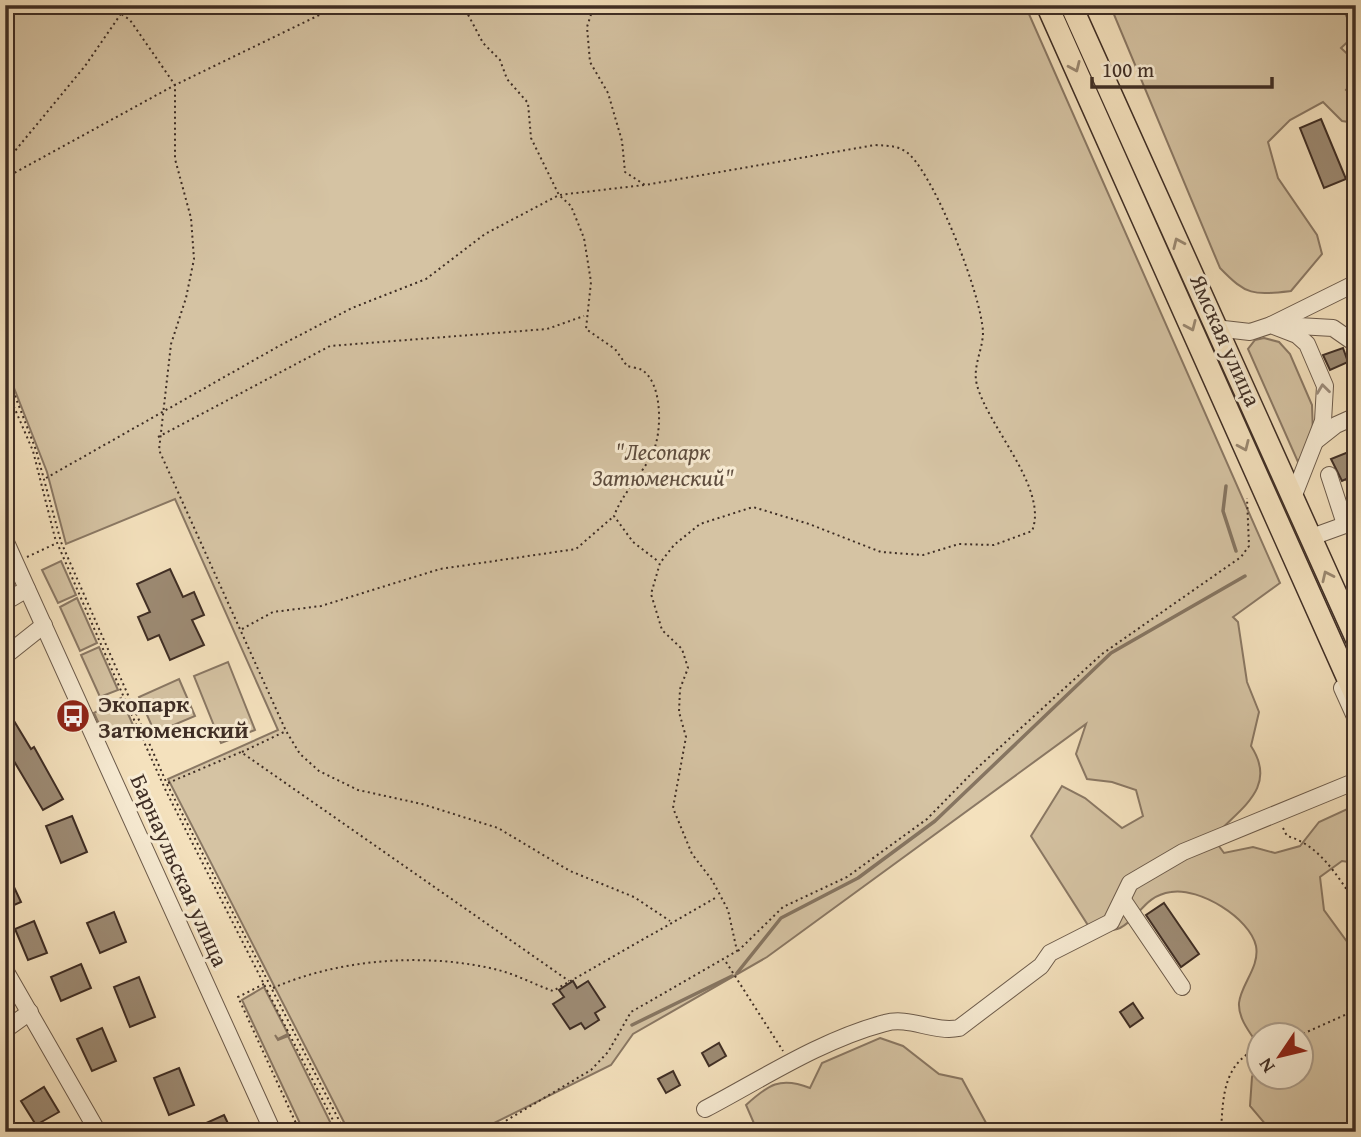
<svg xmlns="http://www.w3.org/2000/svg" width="1361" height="1137" font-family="'Gentium Book Plus',serif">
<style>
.green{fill:#d5c3a3;stroke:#8a7864;stroke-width:2}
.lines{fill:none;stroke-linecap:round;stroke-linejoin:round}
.stream{stroke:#867561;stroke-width:3.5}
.building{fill:#9d8b74;stroke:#3f2e25;stroke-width:2}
.minor-casing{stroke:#6c5b4b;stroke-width:18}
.major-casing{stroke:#3f2e25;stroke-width:24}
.path{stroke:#3f2e25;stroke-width:2;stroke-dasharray:2 3.5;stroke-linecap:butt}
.minor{stroke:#f8ecd4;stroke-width:16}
.major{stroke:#f4e1bd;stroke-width:21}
.oneway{stroke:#9a8871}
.oneway2{stroke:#9c8d7c}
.labels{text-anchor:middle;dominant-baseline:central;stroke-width:6;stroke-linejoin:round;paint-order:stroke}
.street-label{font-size:23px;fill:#3f2e25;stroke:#f8ecd4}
.park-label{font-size:23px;font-style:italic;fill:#5d4c3e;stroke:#f8ecd4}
.poi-label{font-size:23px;font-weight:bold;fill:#3f2e25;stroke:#f8ecd4;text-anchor:start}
</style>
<rect width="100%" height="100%" fill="#f4e1bd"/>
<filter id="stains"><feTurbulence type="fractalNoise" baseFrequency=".00286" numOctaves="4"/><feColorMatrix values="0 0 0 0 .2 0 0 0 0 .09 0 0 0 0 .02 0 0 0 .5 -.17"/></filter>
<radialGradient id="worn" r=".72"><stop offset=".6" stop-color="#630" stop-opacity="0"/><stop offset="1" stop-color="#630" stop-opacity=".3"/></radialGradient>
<g class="green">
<path d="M5,5H1025L1280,583L1233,617L1238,622L1247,682L1259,712L1251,746C1279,789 1238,809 1213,838L1224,853L1253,847L1275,853L1300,846L1319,822L1356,805V863L1342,861L1320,877L1324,910L1356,954V1132H1272L1250,1106L1252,1077L1259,1059L1260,1078H1302V1036H1260L1259,1046C1251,1034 1238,1019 1239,1003C1241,984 1260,967 1256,946C1250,918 1199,887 1171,892C1143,896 1140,918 1120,928C1112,931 1101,931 1093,933L1031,836L1062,786L1085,798L1122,828L1143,816L1136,790L1112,782L1087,779L1076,754L1086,724L767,957L633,1034L611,1065L476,1132H349L168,779L278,730L175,499L66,544L47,472L5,365Z"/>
<path d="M1110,5H1356L1344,11L1355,35L1341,48L1356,62V79L1346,90L1356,98V123L1342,121L1323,102L1290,120L1268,142L1278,178L1317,235L1322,254L1291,291C1253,295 1247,296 1220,268Z"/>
<polygon points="1264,338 1279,342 1290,354 1312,405 1313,435 1298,462 1248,349 1255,340"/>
<polygon points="61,561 76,595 58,603 42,570"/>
<polygon points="77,598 97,643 80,651 60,607"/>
<polygon points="99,647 118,690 100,697 81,655"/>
<polygon points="228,662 255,730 221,743 194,676"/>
<polygon points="179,679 195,716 155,733 139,697"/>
<polygon points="121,698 133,725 105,737 94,713"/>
<polygon points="264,987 288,1034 278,1039 275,1035 278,1040 288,1036 335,1132 304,1132 242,1000"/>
<path d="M880,1038L903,1046L939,1074L962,1079L991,1132H939L934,1125L930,1132H764L756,1128L746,1105C768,1085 780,1076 810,1088L822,1063Z"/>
</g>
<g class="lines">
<g class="stream">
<polyline points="1226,486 1223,511 1236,551"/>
<polyline points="737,973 781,918 858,878 935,821 1111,653 1245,576"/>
<polyline points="632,1025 732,976"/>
</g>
</g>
<g class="building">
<polygon points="1321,119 1346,179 1324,188 1300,128"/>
<polygon points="1343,348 1348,362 1330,370 1323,355"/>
<polygon points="1356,449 1356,501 1346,479 1342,481 1331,459"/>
<polygon points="170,569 183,597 194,592 204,615 192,620 204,645 170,660 159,635 148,640 138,617 150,612 137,584"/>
<polygon points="5,706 31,749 34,747 63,799 43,810 5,746"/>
<polygon points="72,816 87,852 61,863 46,826"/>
<polygon points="5,868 21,902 5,909"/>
<polygon points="1164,903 1199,954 1181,967 1146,915"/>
<polygon points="114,912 126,942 100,953 87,923"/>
<polygon points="34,921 47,953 28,960 15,929"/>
<polygon points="81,964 91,988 61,1001 51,977"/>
<polygon points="139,977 155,1017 130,1027 114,987"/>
<polygon points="573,981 577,988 588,981 605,1007 595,1013 599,1020 585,1029 581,1023 570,1029 553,1004 564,997 559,990"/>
<polygon points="1133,1003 1143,1018 1130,1027 1120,1012"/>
<polygon points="102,1028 116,1061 92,1071 77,1039"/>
<polygon points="719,1043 726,1056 709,1066 702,1053"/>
<polygon points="179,1068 194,1105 169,1115 154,1078"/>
<polygon points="673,1071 680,1085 666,1093 658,1079"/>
<polygon points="44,1087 59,1112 36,1125 21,1101"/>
<polygon points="224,1115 232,1132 208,1132 204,1124"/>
</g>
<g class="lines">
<g class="minor-casing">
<g id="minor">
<polyline points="1271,325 1356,283"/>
<polyline points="1281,325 1333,328 1356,344"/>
<polyline points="1215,328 1250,332 1271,325 1297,335 1307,344 1325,386 1323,421 1292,500"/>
<polyline points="1317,440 1336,425 1356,416"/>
<polyline points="1329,475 1345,524"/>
<polyline points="1309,538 1356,521"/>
<polyline points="5,540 273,1132"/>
<polyline points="5,602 27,589"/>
<polyline points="5,656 44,625"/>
<polyline points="1342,688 1356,719"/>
<polyline points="1123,900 1182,987"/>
<polyline points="5,970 98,1132"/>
<polyline points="5,1030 30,1012"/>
<path d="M705,1109C762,1079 821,1040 885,1023C909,1016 934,1033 959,1028L1041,966L1050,953L1111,922L1130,883L1183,852L1356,781"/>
</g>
</g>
<g class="major-casing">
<g id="major">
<polyline points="1047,5 1356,697"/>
<polyline points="1071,5 1356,638"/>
</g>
</g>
<g class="path">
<polyline points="108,5 130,20 175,85 175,159 191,218 194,259 186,298 171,344 159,450 286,731 300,754 319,771 358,790 422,804 498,828 570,871 634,897 670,921"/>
<path d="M463,5L483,43L500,60L507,79L528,103L531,138L559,195L571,206L584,238L591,282L586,329L615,349L627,366C631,367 638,368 642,370C663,383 662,433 653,452C642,475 623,492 614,516L633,542L659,562"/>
<polyline points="5,163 85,66 127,5"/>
<polyline points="5,178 175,85 340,5"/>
<polyline points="5,370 36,450 61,542 167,784 345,1132"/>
<polyline points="5,386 33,451 55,538 122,693 166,791 339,1132"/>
<polyline points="158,437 330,346 547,329 584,316"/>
<polyline points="46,478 279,346 352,308 426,279 485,234 559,195 644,185"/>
<polyline points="27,557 57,543"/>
<polyline points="242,629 273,612 321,606 440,569 576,549 614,516"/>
<polyline points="242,752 284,732"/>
<polyline points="168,783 241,752 569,981"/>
<path d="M1283,828L1287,836C1320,845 1337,876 1356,903"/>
<polyline points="738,951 783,907 847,877 927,819 975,770 1102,654 1241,557 1249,546 1247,498"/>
<polyline points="726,962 783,1051"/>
<polyline points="264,984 238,997 300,1132"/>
<path d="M273,988C341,958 431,952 502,971C519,976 536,985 553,991L717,897"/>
<polyline points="1298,1036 1356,1010"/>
<polyline points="710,1123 714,1132"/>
<path d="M487,1132L591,1070L608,1052L631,1012L737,951L728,910L712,880L692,854L673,808L686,737L679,712L680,689L688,668L682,649L662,630L651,594L660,563L674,545L700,524L753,507L809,524L881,552L923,555L959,544L994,545L1032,531C1049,489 988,427 977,385C972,367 983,350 983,332C981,294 937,182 910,155C899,145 889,146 875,145L645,185L625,172L622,141L608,93L590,62L587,27L594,5"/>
<path d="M1221,1132C1223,1096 1223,1063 1260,1047"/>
</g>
<use href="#minor" class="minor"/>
<use href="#major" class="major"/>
</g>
<defs><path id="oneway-chevron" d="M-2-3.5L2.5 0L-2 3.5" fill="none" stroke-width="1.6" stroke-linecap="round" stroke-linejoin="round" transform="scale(1.75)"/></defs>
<g class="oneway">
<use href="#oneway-chevron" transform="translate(1075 67) rotate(66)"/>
<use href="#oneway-chevron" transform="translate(1178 243) rotate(-114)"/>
<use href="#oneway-chevron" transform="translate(1191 326) rotate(66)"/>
<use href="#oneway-chevron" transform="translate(1244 446) rotate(66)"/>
<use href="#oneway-chevron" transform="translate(1327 576) rotate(-115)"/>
</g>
<use class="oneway2" href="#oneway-chevron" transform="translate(1323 389) rotate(-97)"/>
<defs>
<g id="bus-disc" transform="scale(1.75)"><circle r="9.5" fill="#8f2418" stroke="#f8ecd4"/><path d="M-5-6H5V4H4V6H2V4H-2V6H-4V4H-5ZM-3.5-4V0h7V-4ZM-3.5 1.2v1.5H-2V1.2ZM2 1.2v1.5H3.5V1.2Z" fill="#fff"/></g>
</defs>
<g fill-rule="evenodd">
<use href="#bus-disc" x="73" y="716"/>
</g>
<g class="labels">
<g class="street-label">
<text transform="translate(1226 340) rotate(66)">Ямская улица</text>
<text transform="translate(180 870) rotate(66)">Барнаульская улица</text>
</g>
<g class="park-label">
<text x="663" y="451">"Лесопарк<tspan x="663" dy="26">Затюменский"</tspan></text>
</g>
<g class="poi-label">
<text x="98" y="703">Экопарк<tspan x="98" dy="26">Затюменский</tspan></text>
</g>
</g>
<rect width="1361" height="1137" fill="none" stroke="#f4e1bd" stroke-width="28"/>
<rect x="7" y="7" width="1347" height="1123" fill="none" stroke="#3f2e25" stroke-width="3.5"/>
<rect x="14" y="14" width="1333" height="1109" fill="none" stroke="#3f2e25" stroke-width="2"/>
<g transform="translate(1280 1056) rotate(235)"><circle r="33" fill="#f8ecd4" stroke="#aea08e" stroke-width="2"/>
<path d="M0-5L12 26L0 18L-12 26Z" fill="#8f2418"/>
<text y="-10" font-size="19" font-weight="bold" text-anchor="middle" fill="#3f2e25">N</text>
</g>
<path d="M1092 77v10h180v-10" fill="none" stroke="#3f2e25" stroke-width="3.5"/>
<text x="1102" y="77" font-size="21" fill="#3f2e25" stroke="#f8ecd4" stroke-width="5" paint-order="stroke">100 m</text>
<rect width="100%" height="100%" filter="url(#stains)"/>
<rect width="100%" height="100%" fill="url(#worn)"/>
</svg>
